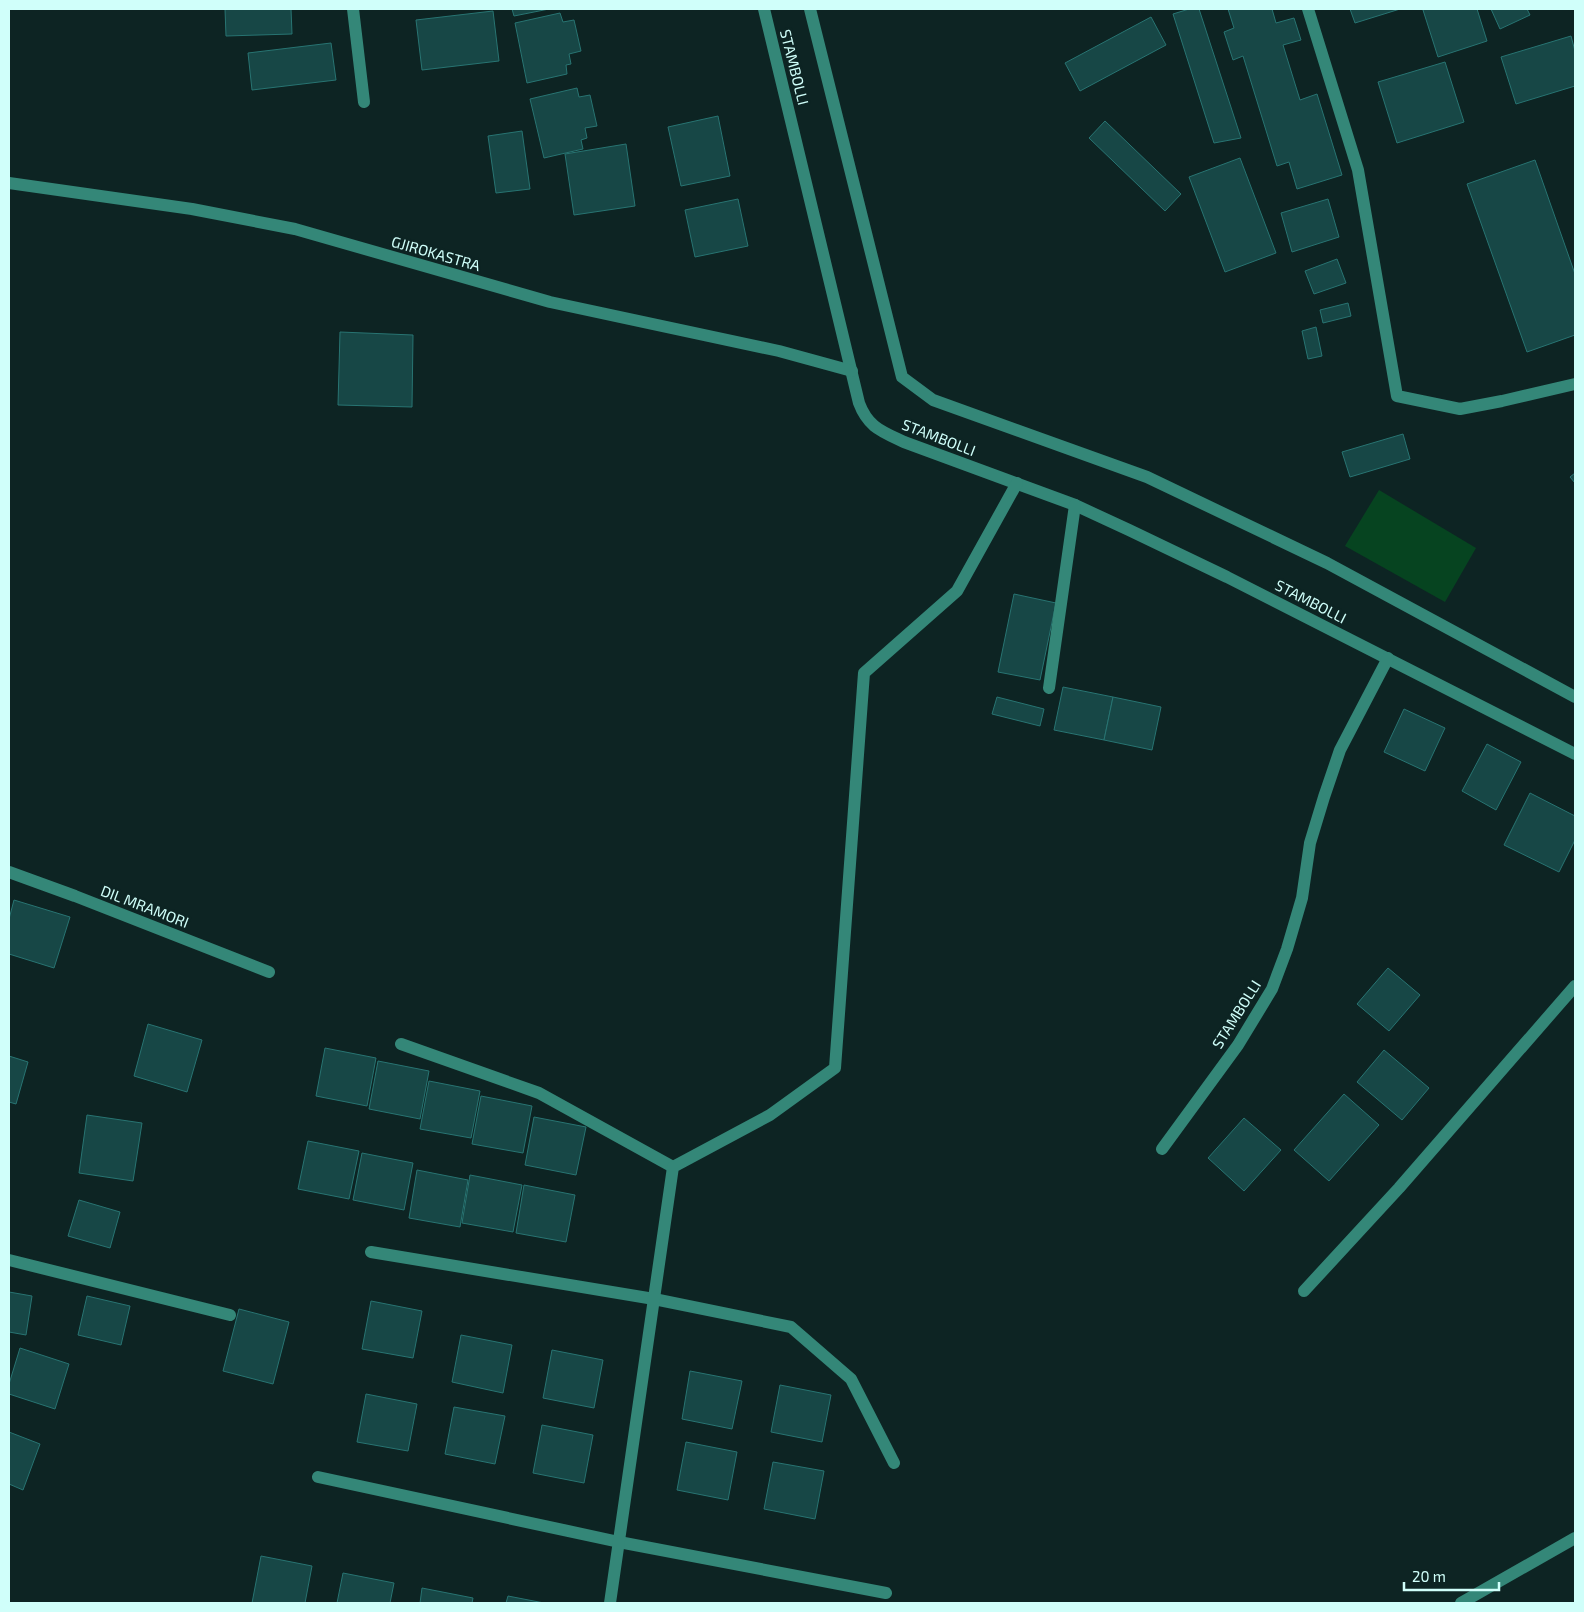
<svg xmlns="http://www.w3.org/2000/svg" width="1584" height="1612" font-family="'Exo 2',sans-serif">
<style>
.water{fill:#064420}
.building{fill:#174746;stroke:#287472}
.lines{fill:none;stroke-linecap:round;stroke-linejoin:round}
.minor{stroke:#348778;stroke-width:12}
.labels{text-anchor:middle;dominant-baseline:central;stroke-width:5;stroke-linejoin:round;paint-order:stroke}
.street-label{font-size:15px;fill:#d0fffa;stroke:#0d2423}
</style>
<rect width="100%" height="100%" fill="#0d2423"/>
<polygon class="water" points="1379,490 1476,548 1445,602 1345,546"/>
<g class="building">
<polygon points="225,9 291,9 292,34 226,36"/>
<polygon points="512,9 549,9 514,16"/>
<polygon points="1189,9 1199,9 1241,138 1214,143 1173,14"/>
<polygon points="1228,9 1272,9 1276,23 1294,18 1301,40 1283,45 1300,100 1317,94 1342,175 1297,189 1289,162 1277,166 1243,56 1233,60 1224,32 1234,28"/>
<polygon points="1350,9 1400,9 1355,23"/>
<polygon points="1426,9 1477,9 1487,41 1438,57 1423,10"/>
<polygon points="1491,9 1527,9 1530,15 1500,29"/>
<polygon points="493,11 499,61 422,70 416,20"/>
<polygon points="560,13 563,22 574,20 581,51 569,54 571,64 566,65 567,74 527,83 515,23"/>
<polygon points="1151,17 1166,45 1080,91 1065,63"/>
<polygon points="1571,36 1575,51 1575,86 1516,104 1501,57"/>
<polygon points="331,43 336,80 252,90 248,53"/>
<polygon points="1445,62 1464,122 1397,143 1378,82"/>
<polygon points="577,88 579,97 590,95 597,126 585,128 587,138 581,140 583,149 544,158 530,99"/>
<polygon points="718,116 730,176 681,186 668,127"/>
<polygon points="1105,121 1181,194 1165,211 1089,138"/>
<polygon points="522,131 530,189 496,193 488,136"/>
<polygon points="626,144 635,206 574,215 565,154"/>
<polygon points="1240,158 1276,253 1225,272 1189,177"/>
<polygon points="1535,160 1575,274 1575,335 1527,352 1467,184"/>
<polygon points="738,199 748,246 695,257 685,210"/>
<polygon points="1328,199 1339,237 1292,252 1281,213"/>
<polygon points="1337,259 1346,283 1314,294 1305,271"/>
<polygon points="1348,303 1351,316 1323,323 1320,310"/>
<polygon points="1316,327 1322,356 1308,359 1302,331"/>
<polygon points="340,332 413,335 412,407 338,405"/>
<polygon points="1403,434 1410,459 1350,477 1342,452"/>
<polygon points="1575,473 1575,483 1570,477"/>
<polygon points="1014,594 1056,603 1040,680 998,672"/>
<polygon points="1063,687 1113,697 1104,740 1054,730"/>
<polygon points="997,697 1044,709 1040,726 992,714"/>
<polygon points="1113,697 1161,707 1152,750 1104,740"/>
<polygon points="1404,709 1445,728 1425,771 1384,752"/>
<polygon points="1487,744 1521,762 1496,810 1462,791"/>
<polygon points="1530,793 1575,816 1575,840 1559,872 1504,845"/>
<polygon points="14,900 70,917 54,968 9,954 9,919"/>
<polygon points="1388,968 1420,995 1389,1031 1357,1004"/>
<polygon points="148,1024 202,1040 187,1092 134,1076"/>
<polygon points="325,1048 376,1058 367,1106 316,1096"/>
<polygon points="1384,1050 1429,1088 1402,1120 1357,1082"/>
<polygon points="9,1056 28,1062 16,1104 9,1102"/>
<polygon points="378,1061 429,1071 420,1119 369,1109"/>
<polygon points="429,1081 480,1091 471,1138 420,1129"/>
<polygon points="1344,1094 1379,1125 1329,1181 1294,1150"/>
<polygon points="481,1096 532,1106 523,1153 472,1144"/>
<polygon points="87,1115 142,1123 133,1181 79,1173"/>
<polygon points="534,1117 586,1127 576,1175 525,1165"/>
<polygon points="1244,1118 1281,1150 1244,1191 1208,1158"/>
<polygon points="308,1141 359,1151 349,1199 298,1189"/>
<polygon points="362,1153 413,1163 404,1210 353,1200"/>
<polygon points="417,1170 468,1180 460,1227 409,1218"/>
<polygon points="470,1175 522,1185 513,1232 462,1223"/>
<polygon points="524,1185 575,1195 566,1242 516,1233"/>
<polygon points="79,1200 120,1212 110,1248 68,1236"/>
<polygon points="9,1292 32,1296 26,1335 9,1332"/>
<polygon points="87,1296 130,1306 121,1345 78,1335"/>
<polygon points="371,1301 422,1311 413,1358 362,1349"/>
<polygon points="239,1309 289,1322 273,1384 223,1371"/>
<polygon points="461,1335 512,1345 503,1393 452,1382"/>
<polygon points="20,1348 69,1364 55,1409 9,1394 9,1384"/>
<polygon points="552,1350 603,1360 594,1408 543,1398"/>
<polygon points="690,1371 742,1381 732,1429 682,1419"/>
<polygon points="780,1385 831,1395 822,1442 771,1432"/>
<polygon points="366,1394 417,1404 408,1451 357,1442"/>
<polygon points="454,1407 505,1416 495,1464 445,1454"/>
<polygon points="542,1425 593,1435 584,1483 533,1473"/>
<polygon points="9,1432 40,1444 23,1490 9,1484"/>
<polygon points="686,1442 737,1452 728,1500 677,1490"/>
<polygon points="773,1462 824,1471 815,1519 764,1509"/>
<polygon points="261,1556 312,1566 305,1603 252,1603"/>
<polygon points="343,1573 394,1583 390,1603 337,1603"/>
<polygon points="422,1588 473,1598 472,1603 420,1603"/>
<polygon points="508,1596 544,1603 506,1603"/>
</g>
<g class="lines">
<g class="minor">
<polyline points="353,9 364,102"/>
<path d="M764,9L859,403C868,427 881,431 904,442L1075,505L1129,530L1227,577L1575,754"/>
<polyline points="810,9 902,377 933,400 1147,477 1327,563 1575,697"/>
<polyline points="1308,9 1358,170 1397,396 1460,409 1502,401 1575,384"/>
<polyline points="9,183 192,209 295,229 550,302 779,351 852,371"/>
<polyline points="1049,688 1075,505"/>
<polyline points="9,872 75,896 269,972"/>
<polyline points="401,1044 539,1093 673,1167"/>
<polyline points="1162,1149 1238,1045 1272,989 1287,949 1302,898 1310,843 1324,797 1340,750 1388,658"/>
<polyline points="371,1252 654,1299 791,1327 851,1379 894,1463"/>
<polyline points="9,1260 230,1315"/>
<polyline points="1304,1291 1399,1188 1575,986"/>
<polyline points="318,1477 619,1542 886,1593"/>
<polyline points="610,1603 673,1167 770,1115 835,1068 864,673 957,591 1017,483"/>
<polyline points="1461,1603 1575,1538"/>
</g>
</g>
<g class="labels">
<g class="street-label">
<text transform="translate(795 67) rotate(76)">STAMBOLLI</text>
<text transform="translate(436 253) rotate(16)">GJIROKASTRA</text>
<text transform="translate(939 437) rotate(21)">STAMBOLLI</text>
<text transform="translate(1311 601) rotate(27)">STAMBOLLI</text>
<text transform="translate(145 906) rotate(21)">DIL MRAMORI</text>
<text transform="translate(1236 1014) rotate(-58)">STAMBOLLI</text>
</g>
</g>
<rect width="1584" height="1612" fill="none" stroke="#d0fffa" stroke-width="20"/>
<path d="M1404 1582v8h95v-8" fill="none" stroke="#d0fffa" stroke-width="2.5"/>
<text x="1412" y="1582" font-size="15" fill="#d0fffa" stroke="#0d2423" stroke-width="4" paint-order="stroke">20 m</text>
</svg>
